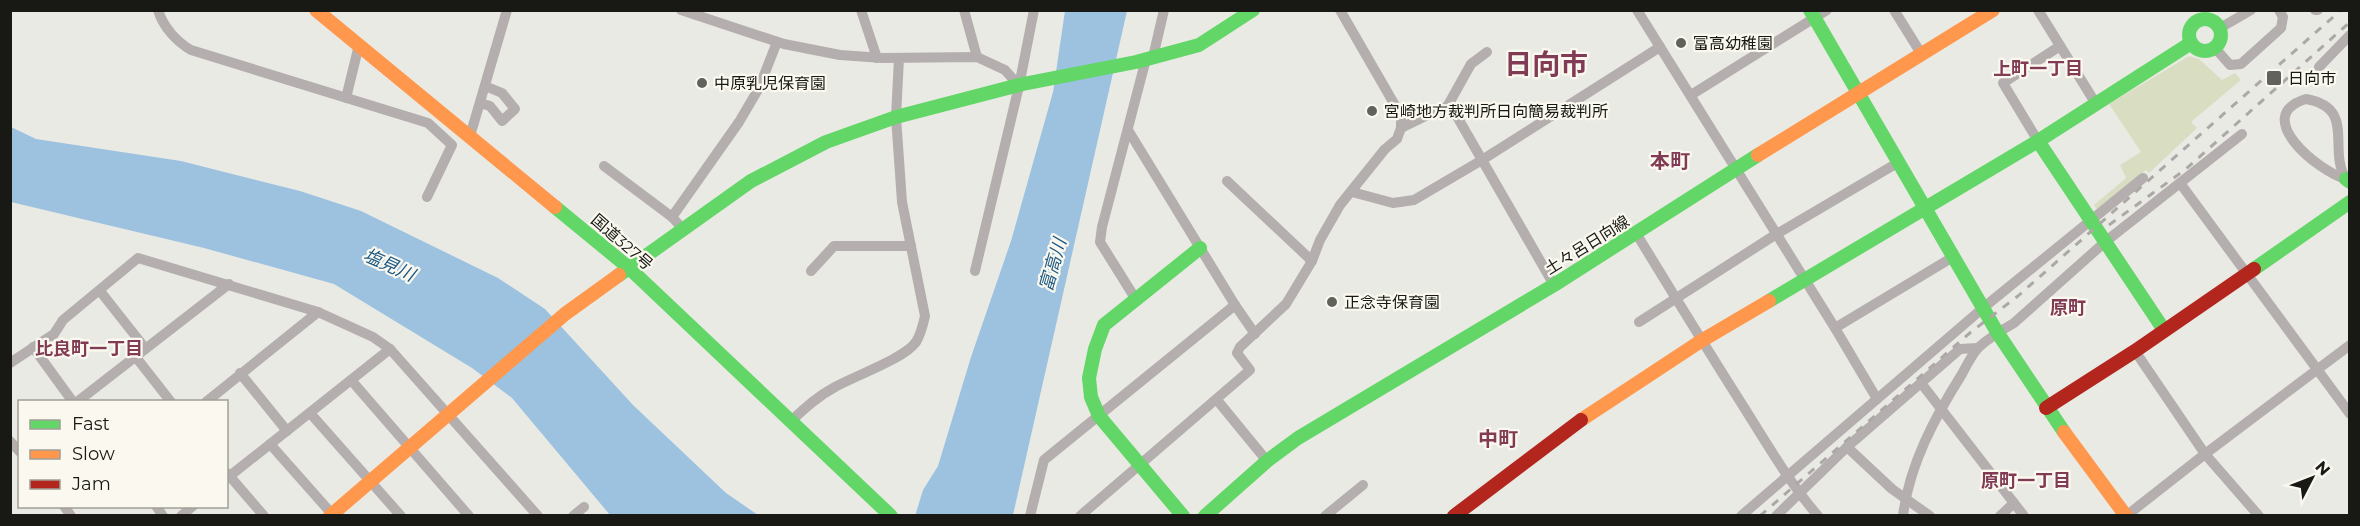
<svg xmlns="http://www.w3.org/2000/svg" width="2360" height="526" font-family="Montserrat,'Noto Sans JP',sans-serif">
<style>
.green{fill:#d9dec3}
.water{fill:#9cc2e0}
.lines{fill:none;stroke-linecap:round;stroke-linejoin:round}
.street{stroke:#b5aeae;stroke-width:10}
.fast{stroke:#63d668;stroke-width:14}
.slow{stroke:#ff974d;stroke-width:14}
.jam{stroke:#b3261e;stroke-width:14}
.rail{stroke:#aca8a6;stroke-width:3;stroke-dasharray:8 8;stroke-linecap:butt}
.poi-dot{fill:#62625d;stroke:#fbf9ef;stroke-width:2}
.labels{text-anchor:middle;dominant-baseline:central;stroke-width:4.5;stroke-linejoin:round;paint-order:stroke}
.poi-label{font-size:16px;fill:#181814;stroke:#fbf9ef;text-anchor:start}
.street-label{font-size:16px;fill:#181814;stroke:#fbf9ef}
.neighbourhood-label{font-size:18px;font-weight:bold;fill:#813b54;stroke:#fbf9ef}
.water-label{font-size:18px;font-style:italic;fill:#1d5a85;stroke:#fbf9ef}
.quarter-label{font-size:20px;font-weight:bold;fill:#813b54;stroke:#fbf9ef}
.town-label{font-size:28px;font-weight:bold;fill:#813b54;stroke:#fbf9ef}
</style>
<rect width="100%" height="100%" fill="#eaeae4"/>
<polygon class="green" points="2189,56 2199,59 2222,80 2235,73 2241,80 2191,122 2197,128 2149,173 2146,170 2097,209 2094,205 2126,178 2120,165 2141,152 2109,104"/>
<g class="water">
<polygon points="1065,11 1127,11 1013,515 915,516 923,490 938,466 971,357 1011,241 1053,92"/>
<polygon points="11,127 36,139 181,161 300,191 361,211 498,278 545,309 633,405 726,493 758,515 610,515 512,398 472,368 334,284 204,248 11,202"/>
</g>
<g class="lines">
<g class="street">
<path d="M158,10C163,27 177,42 191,50L428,123L452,145L427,197"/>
<polyline points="681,10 784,44 840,55 883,58 977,57 1005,70 1019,86"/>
<polyline points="861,10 877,58"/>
<polyline points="964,10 977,57"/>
<polyline points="1637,10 1835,328 1953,257"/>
<polyline points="1894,10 1922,55"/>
<polyline points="2038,10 2096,104"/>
<polyline points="2315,10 2318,10"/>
<polyline points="2220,28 2251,10"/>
<polyline points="2215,48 2230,65 2241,64 2281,28 2283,17 2279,10"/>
<polyline points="1153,57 1164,10"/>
<polyline points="2319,67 2350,35"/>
<polyline points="1691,95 1827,10"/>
<polyline points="346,98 359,45"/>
<path d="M2306,99C2357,108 2327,149 2346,179C2319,172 2250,116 2306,99Z"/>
<polyline points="480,103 490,106 502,121 515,109 502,93 485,86"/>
<polyline points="1447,107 1471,64 1487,52"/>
<polyline points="1401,128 1442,108 1447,107 1455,113 1554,285"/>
<polyline points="1128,130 1235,305 1255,334"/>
<polyline points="470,136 507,10"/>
<polyline points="2038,141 2003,83 2060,46"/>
<polyline points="604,166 672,217"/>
<polyline points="1227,181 1312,261"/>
<polyline points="2180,183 2350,414"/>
<polyline points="1352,192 1393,203 1414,200 1482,160 1660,47"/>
<polyline points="682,228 672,217 739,122 759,88 777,42"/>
<path d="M1636,233C1672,292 1708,351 1745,409C1768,446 1790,483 1818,516"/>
<polyline points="811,271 834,246 911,246"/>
<polyline points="975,271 1019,86 1034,10"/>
<polyline points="100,291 145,348"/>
<polyline points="1135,298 1100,242 1102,227 1146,59"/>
<polyline points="1639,322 1775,235 1899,162"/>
<polyline points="1835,328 1877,399"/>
<polyline points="33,347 73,402"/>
<polyline points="2135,351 2205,454 2259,516"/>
<polyline points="135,356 171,402"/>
<polyline points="10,363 54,334 63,320 138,258 318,312 373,337 390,349 538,516"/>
<polyline points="240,373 287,431"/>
<polyline points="351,380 469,516"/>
<polyline points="1921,383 2024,516"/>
<polyline points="1217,400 1267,461"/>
<polyline points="77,402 229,284"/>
<polyline points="206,402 318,312"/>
<polyline points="310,413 401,516"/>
<path d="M791,421C805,408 818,396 835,387C854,376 904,359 916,342C921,334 923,325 925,316L902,202L896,117L899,58"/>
<polyline points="10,441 20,452"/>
<polyline points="270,444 332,514"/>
<polyline points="1847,447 1960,349 1977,348"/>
<polyline points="227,473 264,516"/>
<polyline points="226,479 390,349"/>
<polyline points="64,506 71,516"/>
<polyline points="156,506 163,516"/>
<polyline points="181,516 193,506"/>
<polyline points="573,516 584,507"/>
<polyline points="1030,516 1044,460 1235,305"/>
<polyline points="1080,516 1250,370 1237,353 1240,347 1286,304 1312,261 1320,240 1340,205 1385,149 1397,139 1401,128 1401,117 1396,107 1340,10"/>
<polyline points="1325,516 1363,485"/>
<polyline points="1741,516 1983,308 2143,178"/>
<polyline points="1776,516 1847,447 1892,489 1930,516"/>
<path d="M1903,516C1909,465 1935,417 1962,374C1967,365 1972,354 1979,347C1990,337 2002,330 2014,323L2105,242L2242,134"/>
<polyline points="2000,516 2014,503"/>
<polyline points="2126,516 2205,454 2350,345"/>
</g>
<g class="fast">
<polyline points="1810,10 1997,332 2064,432"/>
<circle cx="2205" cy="35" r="16"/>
<polyline points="2038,141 2164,330"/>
<polyline points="2346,179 2350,182"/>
<polyline points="555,207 628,267 891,516"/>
<polyline points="2254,269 2350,202"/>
<polyline points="619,275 751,181 826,142 896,117 1023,84 1136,62 1199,45 1253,10"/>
<polyline points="1769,301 2038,141 2191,43"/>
<polyline points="1183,516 1099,416 1091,397 1089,378 1095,349 1104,325 1200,248"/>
<polyline points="1205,516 1267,461 1298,438 1554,285 1758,155"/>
</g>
<g class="slow">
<polyline points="316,10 555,207"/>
<polyline points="1758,155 1993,10"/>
<polyline points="1581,420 1701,341 1769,301"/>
<polyline points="2064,432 2126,516"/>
<polyline points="330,516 565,314 619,275"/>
</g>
<g class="jam">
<polyline points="2046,408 2135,351 2254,269"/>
<polyline points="1454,516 1581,420"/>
</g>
<g class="rail">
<polyline points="2109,225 2186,169 2350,22"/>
<polyline points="1760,516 1971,332 2018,296 2341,10"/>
</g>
</g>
<g class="poi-dot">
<circle cx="1681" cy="43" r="6"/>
<rect x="2266" y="70" width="16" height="16" rx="3"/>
<circle cx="702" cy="83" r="6"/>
<circle cx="1372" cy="111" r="6"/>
<circle cx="1332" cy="302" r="6"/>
</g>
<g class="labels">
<g class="poi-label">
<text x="1693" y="43">富高幼稚園</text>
<text x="2288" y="78">日向市</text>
<text x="714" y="83">中原乳児保育園</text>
<text x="1384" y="111">宮崎地方裁判所日向簡易裁判所</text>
<text x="1344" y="302">正念寺保育園</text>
</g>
<g class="street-label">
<text transform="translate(622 242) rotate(41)">国道327号</text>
<text transform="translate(1587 245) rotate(-32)">土々呂日向線</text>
</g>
<g class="neighbourhood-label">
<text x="2038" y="69">上町一丁目</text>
<text x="2068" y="308">原町</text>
<text x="89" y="349">比良町一丁目</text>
<text x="2026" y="481">原町一丁目</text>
</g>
<g class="water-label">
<text transform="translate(389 265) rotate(24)">塩見川</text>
<text transform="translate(1053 265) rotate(-74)">富高川</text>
</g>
<g class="quarter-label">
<text x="1670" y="161">本町</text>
<text x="1498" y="439">中町</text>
</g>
<g class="town-label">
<text x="1546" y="64">日向市</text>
</g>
</g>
<rect width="2360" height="526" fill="none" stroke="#181814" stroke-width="24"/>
<rect x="18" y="400" width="210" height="108" fill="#fbf9ef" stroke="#a09f97" stroke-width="1.5"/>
<rect x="30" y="420" width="30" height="9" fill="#63d668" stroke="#a09f97" stroke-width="1.5"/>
<text x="72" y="430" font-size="18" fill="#181814">Fast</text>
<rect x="30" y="450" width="30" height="9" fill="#ff974d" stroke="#a09f97" stroke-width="1.5"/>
<text x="72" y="460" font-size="18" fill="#181814">Slow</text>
<rect x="30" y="480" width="30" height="9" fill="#b3261e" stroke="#a09f97" stroke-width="1.5"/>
<text x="72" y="490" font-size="18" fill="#181814">Jam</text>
<g transform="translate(2312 478) rotate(48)" stroke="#fbf9ef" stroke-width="4.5" paint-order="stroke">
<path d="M0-4.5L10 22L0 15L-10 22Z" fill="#181814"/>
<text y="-9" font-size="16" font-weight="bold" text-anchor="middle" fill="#181814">N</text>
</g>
</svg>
